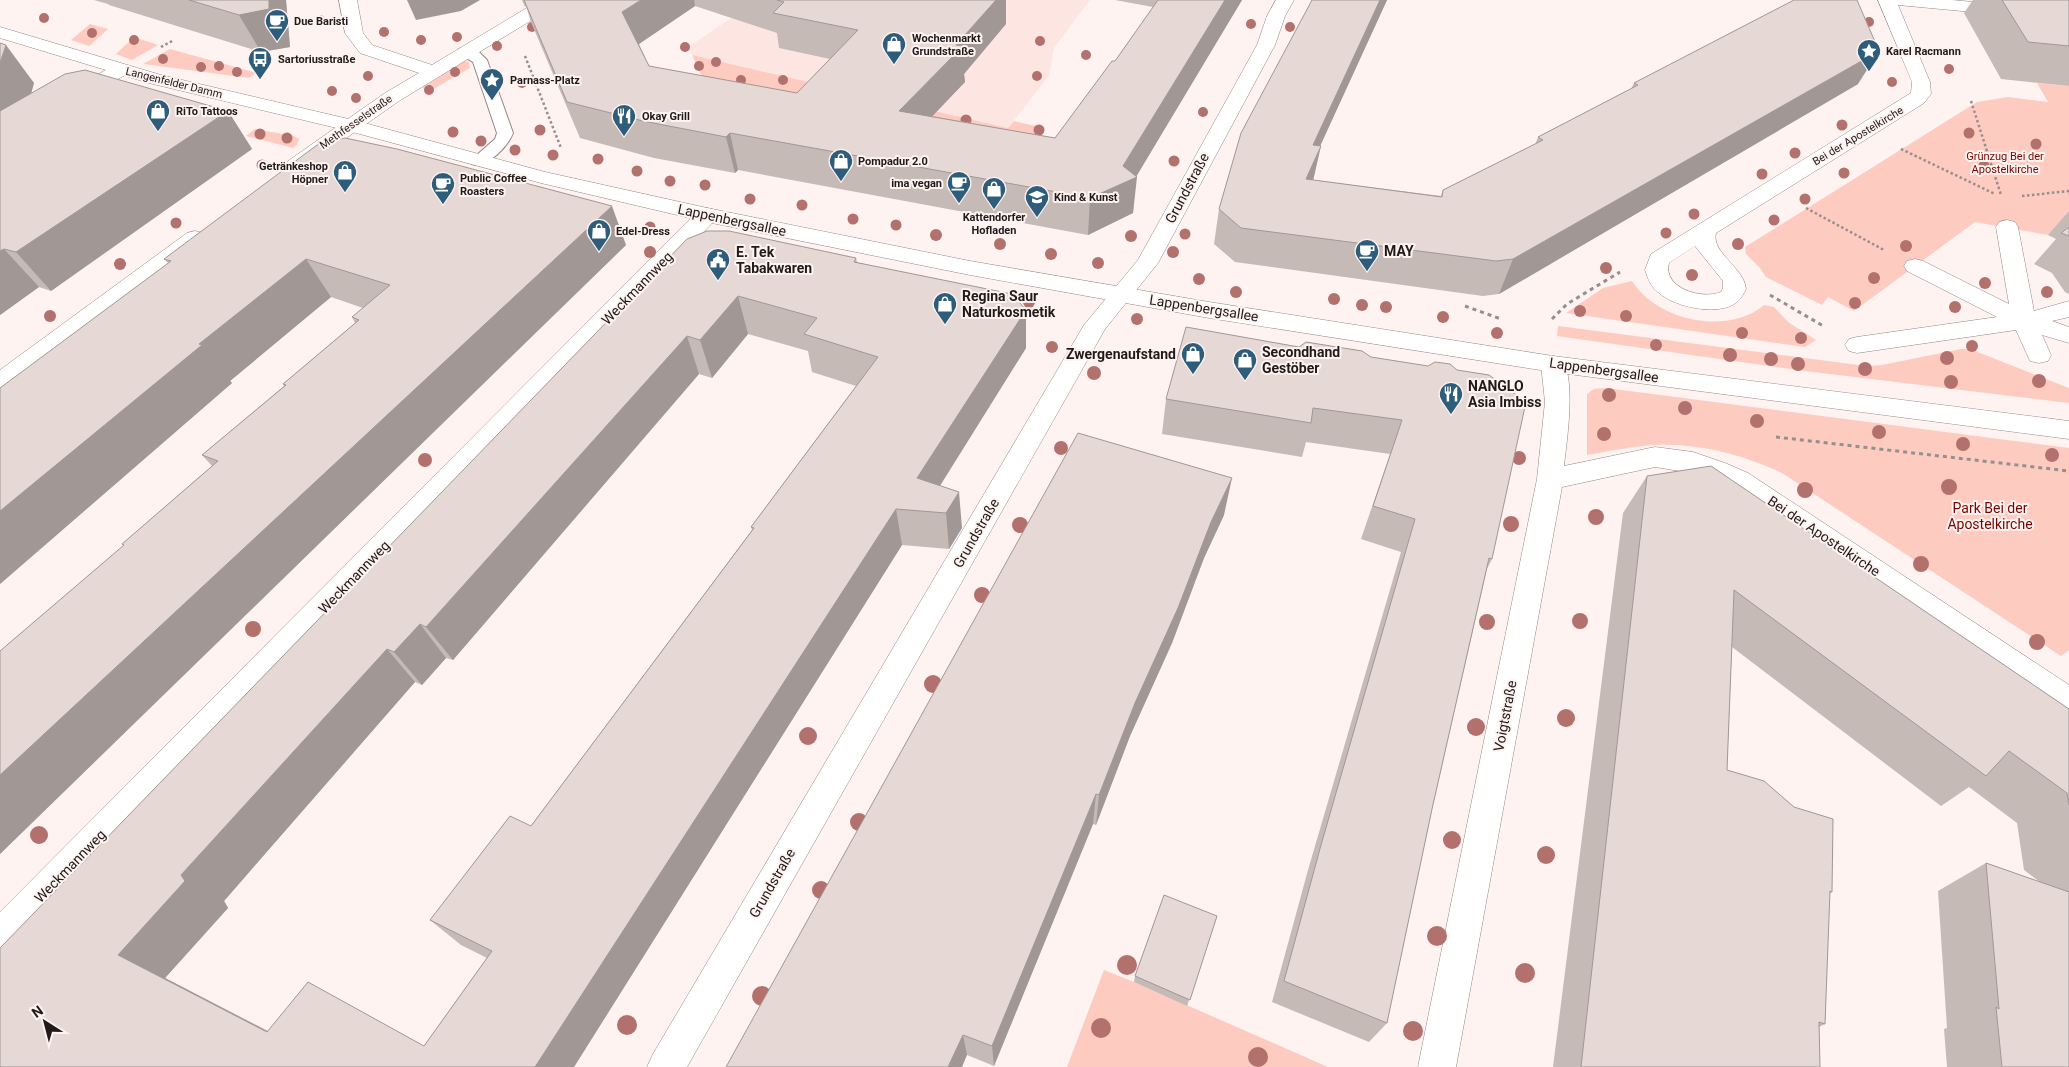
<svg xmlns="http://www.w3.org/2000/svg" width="2069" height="1067" font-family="Roboto,sans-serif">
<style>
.built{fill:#fde6e2}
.green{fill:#fecbc1}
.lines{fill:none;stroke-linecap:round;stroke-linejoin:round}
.service-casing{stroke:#948785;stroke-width:2}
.pedestrian-casing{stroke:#948785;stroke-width:1}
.minor-casing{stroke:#948785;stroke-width:1}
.tertiary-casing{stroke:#948785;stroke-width:1}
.path-far1{stroke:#978f8d;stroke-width:2.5;stroke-dasharray:2.5 2.5;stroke-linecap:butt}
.path{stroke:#978f8d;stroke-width:3;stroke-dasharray:4 4;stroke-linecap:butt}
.service{fill:#fff;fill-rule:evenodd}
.pedestrian{fill:#fff;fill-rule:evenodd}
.minor{fill:#fff;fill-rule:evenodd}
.tertiary{fill:#fff;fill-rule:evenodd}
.tree{fill:#b2716c}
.wall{fill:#c6bab7;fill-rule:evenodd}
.shaded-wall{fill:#a19795}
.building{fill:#e6d8d5;stroke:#a19795;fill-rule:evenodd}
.labels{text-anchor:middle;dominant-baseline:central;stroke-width:4;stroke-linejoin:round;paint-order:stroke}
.far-poi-label{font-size:11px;font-weight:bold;fill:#201b1a;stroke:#fef3f1;text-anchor:start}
.far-street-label{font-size:11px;fill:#201b1a;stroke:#fef3f1}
.far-park-label{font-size:11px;fill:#730600;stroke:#fef3f1}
.street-label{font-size:14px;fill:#201b1a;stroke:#fef3f1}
.poi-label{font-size:14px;font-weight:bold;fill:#201b1a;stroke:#fef3f1;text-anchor:start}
.park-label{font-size:14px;fill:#730600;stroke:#fef3f1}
</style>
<rect width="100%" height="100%" fill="#fef3f1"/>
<polygon class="built" points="758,0 1090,0 1054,48 1049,76 1008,128 692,55 688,47"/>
<g class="green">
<polygon points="90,24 108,29 89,46 71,40"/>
<polygon points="134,37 158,45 132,60 116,54"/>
<polygon points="170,49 257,73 249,78 143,64"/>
<polygon points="692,55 1008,128 1014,121 1044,128 1034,143 703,79"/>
<polygon points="464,61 469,62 470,68 430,91 422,88"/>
<polygon points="2037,83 2069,86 2069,219 2048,235 1975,222 1854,311 1828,297 1822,305 1766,277 1760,268 1746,254 1745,247 1977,102 2008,97 2048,102"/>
<polygon points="255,129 294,136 299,139 297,145 293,148 246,136"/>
<path d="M1632,281C1657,321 1728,336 1764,305L1774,307L1788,322L1816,340L1805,347L1566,313L1603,288Z"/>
<polygon points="1558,326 1866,366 1882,365 1961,349 1970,349 2069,388 2069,403 1805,371 1557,336"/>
<path d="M1606,388L2069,448V650L2061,656L1782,473C1744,455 1698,443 1656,445C1633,446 1610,451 1587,455V394L1594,389Z"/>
<polygon points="1104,970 1134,982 1328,1067 1067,1067"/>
</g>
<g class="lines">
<g class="service-casing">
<path id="service" d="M464,48L479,52L487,60L513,133C508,146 488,168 472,164L470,161L495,139L497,133L473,62C468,58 461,57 457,52L459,49Z"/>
</g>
<g class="pedestrian-casing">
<polygon id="pedestrian" points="2007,220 2015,222 2018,227 2034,311 2069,301 2069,317 2052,321 2069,327 2069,343 2042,335 2051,355 2048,361 2039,363 2030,361 2016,330 1857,353 1849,351 1845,345 1849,339 1857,337 1997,317 1907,271 1904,266 1907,261 1915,259 1923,261 2009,304 1996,227 1999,222"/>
</g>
<g class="minor-casing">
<g id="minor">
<polygon points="339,0 357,0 363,33 372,45 432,65 540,0 561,0 558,4 399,101 302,169 295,171 288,169 285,165 288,161 385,93 419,73 360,53 345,33"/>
<polygon points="1276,0 1294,0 1285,16 1275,45 1158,263 1105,329 687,1067 647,1067 653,1054 1084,325 1138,260 1257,45 1267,16"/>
<path d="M1878,0H1952L2069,11V21L1898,5L1930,82L1931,94L1924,103L1716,233C1711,253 1744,267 1746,289C1744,293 1741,299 1737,302C1719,317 1675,307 1659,293C1651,287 1648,279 1645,270L1651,254L1911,93L1912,82ZM1695,246L1723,281V288L1721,292C1702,300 1662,288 1669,263Z"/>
<polygon points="120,64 127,66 129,70 127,74 82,99 75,101 68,99 65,95 68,91 113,66"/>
<polygon points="707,208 715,210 718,215 715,220 12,949 0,955 0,912 699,210"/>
<polygon points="195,231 203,233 206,238 203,243 9,389 0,392 0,370 187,233"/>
<path d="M1553,356L1562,358C1576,382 1567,438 1564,466L1655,447L1693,452L1725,463L1748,473L2069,685V716L2058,712L1741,493L1698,474L1655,467L1562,487L1456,1067H1418L1537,479L1545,402L1541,364L1544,358Z"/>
</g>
</g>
<g class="tertiary-casing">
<polygon id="tertiary" points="0,27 161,75 357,121 545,172 707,208 970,261 1209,302 1553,356 2069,421 2069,439 1553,372 1209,318 970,275 707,222 541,183 345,130 149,83 0,38"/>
</g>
<g class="path-far1">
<polyline points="161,47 174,40"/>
<polyline points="525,56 561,148"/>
<polyline points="1971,101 2001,195"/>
<polyline points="1901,149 1995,194"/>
<polyline points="2022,196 2069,191"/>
<polyline points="1806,208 1884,250"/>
</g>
<g class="path">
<polyline points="1770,295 1825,327"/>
<polyline points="1465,306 1501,319"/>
<polyline points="1552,319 1567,304 1620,272"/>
<polyline points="1776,437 2069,471"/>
</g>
<use href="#service" class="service"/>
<use href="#pedestrian" class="pedestrian"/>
<use href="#minor" class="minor"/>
<use href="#tertiary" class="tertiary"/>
</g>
<g class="tree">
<circle cx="44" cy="18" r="5"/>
<circle cx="320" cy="20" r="5"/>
<circle cx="1869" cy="22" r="5"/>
<circle cx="1251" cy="24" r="5"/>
<circle cx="532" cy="27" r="5"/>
<circle cx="1290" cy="27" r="5"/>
<circle cx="384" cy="32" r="5"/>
<circle cx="92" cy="33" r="5"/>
<circle cx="457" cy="37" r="5"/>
<circle cx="134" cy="40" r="5"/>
<circle cx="421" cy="40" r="5"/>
<circle cx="1040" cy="41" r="5"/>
<circle cx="497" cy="46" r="5"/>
<circle cx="685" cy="47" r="5"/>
<circle cx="1086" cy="55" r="5"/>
<circle cx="163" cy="59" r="5"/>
<circle cx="716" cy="62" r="5"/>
<circle cx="219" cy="66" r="5"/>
<circle cx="699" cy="66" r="5"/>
<circle cx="201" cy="67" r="5"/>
<circle cx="1949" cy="69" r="5"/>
<circle cx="237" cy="72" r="5"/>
<circle cx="455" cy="72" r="5"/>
<circle cx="368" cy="76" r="5"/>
<circle cx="1037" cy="76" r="5"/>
<circle cx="741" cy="80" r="5"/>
<circle cx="783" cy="80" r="5"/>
<circle cx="1892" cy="82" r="5"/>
<circle cx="522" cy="83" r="5"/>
<circle cx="429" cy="90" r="5"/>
<circle cx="332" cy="91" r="5"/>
<circle cx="356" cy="98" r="5"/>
<circle cx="1203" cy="112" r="5"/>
<circle cx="966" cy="120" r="5.5"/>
<circle cx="1842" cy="125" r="5.5"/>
<circle cx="540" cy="130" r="5.5"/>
<circle cx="1039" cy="130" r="5.5"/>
<circle cx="453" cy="132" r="5.5"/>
<circle cx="1969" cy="133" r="5.5"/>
<circle cx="260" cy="134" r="5.5"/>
<circle cx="287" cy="138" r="5.5"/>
<circle cx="481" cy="141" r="5.5"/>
<circle cx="2036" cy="144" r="5.5"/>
<circle cx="515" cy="150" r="5.5"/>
<circle cx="1795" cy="153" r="5.5"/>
<circle cx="553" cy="155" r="5.5"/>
<circle cx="598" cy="159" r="5.5"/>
<circle cx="1174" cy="161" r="5.5"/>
<circle cx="262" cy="165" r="5.5"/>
<circle cx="1984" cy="166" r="5.5"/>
<circle cx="637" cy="171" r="5.5"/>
<circle cx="1844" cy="173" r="5.5"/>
<circle cx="1762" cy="174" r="5.5"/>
<circle cx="670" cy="181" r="5.5"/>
<circle cx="705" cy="185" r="5.5"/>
<circle cx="750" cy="199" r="5.5"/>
<circle cx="1805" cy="199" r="5.5"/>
<circle cx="802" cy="205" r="5.5"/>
<circle cx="1694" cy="214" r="5.5"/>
<circle cx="853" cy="219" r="5.5"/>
<circle cx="1774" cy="220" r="5.5"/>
<circle cx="176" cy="223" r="5.5"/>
<circle cx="896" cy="225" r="5.5"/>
<circle cx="650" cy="227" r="5.5"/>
<circle cx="1666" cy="233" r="5.5"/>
<circle cx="1185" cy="234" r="5.5"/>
<circle cx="936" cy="235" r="6"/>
<circle cx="1131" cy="236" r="6"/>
<circle cx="1000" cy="244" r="6"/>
<circle cx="1738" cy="244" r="6"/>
<circle cx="1906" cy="246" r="6"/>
<circle cx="650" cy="252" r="6"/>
<circle cx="1173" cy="252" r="6"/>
<circle cx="1051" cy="254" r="6"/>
<circle cx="1098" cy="263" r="6"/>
<circle cx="120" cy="264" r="6"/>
<circle cx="1606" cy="268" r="6"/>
<circle cx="1692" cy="275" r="6"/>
<circle cx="1874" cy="278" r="6"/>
<circle cx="1199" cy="279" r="6"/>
<circle cx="1985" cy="283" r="6"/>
<circle cx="1236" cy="292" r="6"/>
<circle cx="2047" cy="292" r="6"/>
<circle cx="1334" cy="299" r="6"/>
<circle cx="1029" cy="302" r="6"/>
<circle cx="1855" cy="303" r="6"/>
<circle cx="1362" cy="305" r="6"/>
<circle cx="1386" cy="307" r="6"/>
<circle cx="1955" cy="307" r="6"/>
<circle cx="1580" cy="311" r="6"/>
<circle cx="50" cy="316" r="6"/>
<circle cx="1626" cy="316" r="6"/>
<circle cx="1443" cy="317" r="6"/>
<circle cx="1137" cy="319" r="6"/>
<circle cx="1497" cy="333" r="6"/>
<circle cx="1742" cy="333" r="6"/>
<circle cx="1801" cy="338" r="6"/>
<circle cx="1656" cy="345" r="6"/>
<circle cx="1972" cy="346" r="6"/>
<circle cx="1052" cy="347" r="6"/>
<circle cx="1730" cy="355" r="7"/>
<circle cx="1947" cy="358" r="7"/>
<circle cx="1771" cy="359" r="7"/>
<circle cx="1798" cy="364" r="7"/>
<circle cx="1865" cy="369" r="7"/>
<circle cx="1094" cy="373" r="7"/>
<circle cx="2039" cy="381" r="7"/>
<circle cx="1951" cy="382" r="7"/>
<circle cx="1609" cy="395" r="7"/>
<circle cx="1685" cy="408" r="7"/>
<circle cx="1757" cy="421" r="7"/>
<circle cx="1879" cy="432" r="7"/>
<circle cx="1604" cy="434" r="7"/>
<circle cx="1963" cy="444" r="7"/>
<circle cx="1061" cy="448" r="7"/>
<circle cx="2052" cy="455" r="7"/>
<circle cx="1519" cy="458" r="7"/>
<circle cx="425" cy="460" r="7"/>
<circle cx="1949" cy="487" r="8"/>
<circle cx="1805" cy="490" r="8"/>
<circle cx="1596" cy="517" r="8"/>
<circle cx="1511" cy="524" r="8"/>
<circle cx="1020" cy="525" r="8"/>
<circle cx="1921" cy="564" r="8"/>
<circle cx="982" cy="595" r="8"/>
<circle cx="1580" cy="621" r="8"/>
<circle cx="1487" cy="622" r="8"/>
<circle cx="253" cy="629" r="8"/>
<circle cx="2037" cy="642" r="8"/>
<circle cx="933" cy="684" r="9"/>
<circle cx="1566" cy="718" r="9"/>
<circle cx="1476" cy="727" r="9"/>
<circle cx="808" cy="736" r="9"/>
<circle cx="859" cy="822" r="9"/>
<circle cx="39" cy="835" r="9"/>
<circle cx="1452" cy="840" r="9"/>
<circle cx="1546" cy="855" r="9"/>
<circle cx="821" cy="890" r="9"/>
<circle cx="1437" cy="936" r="10"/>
<circle cx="1127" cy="965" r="10"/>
<circle cx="1525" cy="973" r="10"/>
<circle cx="762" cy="996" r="10"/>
<circle cx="627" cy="1025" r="10"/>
<circle cx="1101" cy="1028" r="10"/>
<circle cx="1413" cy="1031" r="10"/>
<circle cx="1258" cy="1057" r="10"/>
</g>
<g class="wall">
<polygon points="94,0 286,0 290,47 261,52 109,5 108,4"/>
<path d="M522,0H996L1006,24L964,74L965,82L932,116L1055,138L1115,61L1153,7L1115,0H1242L1136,176L1133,213L1088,235L738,170L735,173L654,158L580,138L531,22L526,6L525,7ZM695,6L777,33L779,48L830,59L797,93L649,66L639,44Z"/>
<polygon points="1312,0 1387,0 1320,146 1313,180 1441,196 1443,190 1535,145 1538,137 1631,89 1634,83 1858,84 1499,294 1483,296 1235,262 1214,244 1219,209"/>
<polygon points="1971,0 2069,0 2069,86 2001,79 1964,13 1973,0"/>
<polygon points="0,43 34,83 31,93 228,111 252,149 51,291 39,287 0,315"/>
<polygon points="2069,211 2069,294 2065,292 2052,273 2034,264 2056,239 2048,235"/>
<path d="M707,231L856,258L857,262L1026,310V348L940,486L962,528L949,549L902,545L574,1067H0ZM748,334L808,351L812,372L856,386L751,527L752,530L531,826L430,920L461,945L487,958L424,1046L268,1031L165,978L228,908L224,901L415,682L422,685L446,658L453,660L699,374L712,378Z"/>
<polygon points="626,245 0,854 0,651 124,546 122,544 212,466 202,455 284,386 283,384 355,323 352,317 363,308 331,297 230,381 232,383 0,584 168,263 164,259"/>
<polygon points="1299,347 1362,351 1492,559 1487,569 1432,809 1387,1023 1369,1042 1272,1002 1308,870 1401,552 1361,539 1390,454 1306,442 1302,457 1162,434 1166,399"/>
<polygon points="1647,476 2069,709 2069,1067 1947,1067 1944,1029 1947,1028 1938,891 1986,863 2040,882 2024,870 2017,823 1969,787 1941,806 1732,647 1727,770 1832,892 1829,894 1825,1024 1819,1027 1820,1067 1553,1067 1623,513"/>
<polygon points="1224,515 1204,558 1172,643 1130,736 1096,825 1093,824 994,1066 967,1055 726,1067"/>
<polygon points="1217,916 1187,1006 1134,982 1135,976"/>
</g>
<g class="shaded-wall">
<polygon points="269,0 286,0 290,47 261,52 239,15"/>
<polygon points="407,0 480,0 461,11 416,20"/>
<polygon points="641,0 694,0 695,6 633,48 622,12"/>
<polygon points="996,0 1006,0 1006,24 964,74 965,82 903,147 899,111 956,45"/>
<polygon points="1225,0 1242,0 1136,177 1137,177 1133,213 1088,235 1090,198 1123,166"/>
<polygon points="1380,0 1387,0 1305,179 1313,145"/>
<polygon points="6,45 34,83 26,113 0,144 0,63"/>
<polygon points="1879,51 1858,84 1499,294 1513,259"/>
<polygon points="228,111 252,149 51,291 16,252"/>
<polygon points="730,133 738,170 735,173 726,137"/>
<polygon points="1321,146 1313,181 1306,179"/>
<polygon points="612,206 626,245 0,854 0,775"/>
<polygon points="4,249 39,287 0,315 0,251"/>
<polygon points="306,259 331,297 230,381 232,383 0,584 0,511 199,344"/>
<polygon points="738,296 748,334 712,378 700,340"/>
<polygon points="1026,310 1026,348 924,511 917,478"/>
<polygon points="687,336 699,374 453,660 426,627"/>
<polygon points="1232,478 1224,515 1204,558 1172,643 1130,736 1096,825 1099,795 1135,703 1211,522"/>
<polygon points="959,492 962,528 949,549 946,513"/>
<polygon points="896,509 902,545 574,1067 535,1067"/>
<polygon points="420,624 446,658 422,685 394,652"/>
<polygon points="387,649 415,682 224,901 228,908 165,978 309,1053 267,1032 118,955 181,875"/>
<polygon points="1096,794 1093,824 994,1066 992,1046"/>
<polygon points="963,1035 967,1055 962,1067 948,1067"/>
</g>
<g class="building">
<polygon points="189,0 269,0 269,9 239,15"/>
<polygon points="524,0 641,0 622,12 649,66 797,93 858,30 773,13 784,2 777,0 996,0 956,45 963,46 899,111 1055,138 1112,61 1115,61 1158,0 1225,0 1123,166 1137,177 1090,198 730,133 726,137 643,121 567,102"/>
<polygon points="1312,0 1380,0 1313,145 1321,146 1306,179 1442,197 1443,190 1543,140 1538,137 1638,85 1634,83 1794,0 1857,0 1879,51 1513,259 1496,261 1241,228 1219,209 1241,133"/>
<polygon points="2002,0 2069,0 2069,46 2028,42"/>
<polygon points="0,43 6,45 0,63"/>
<polygon points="85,70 228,111 16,252 4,249 0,251 0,111 65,74"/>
<polygon points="345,138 397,149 612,206 0,775 0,651 124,545 122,544 218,461 202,455 286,385 283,384 359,320 352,317 390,285 306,259 199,344 202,345 0,511 0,388 171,261 164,259 317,145"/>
<polygon points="2069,227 2069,236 2061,233"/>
<path d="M707,231H729L856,258L854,262L1012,294L1026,310L917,478L959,492L946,513L896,509L535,1067H0V948L687,239ZM738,296L817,318L804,334L878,357L751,527L754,528L531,826L510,816L430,920L492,951L424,1046L308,982L267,1032L118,955L185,881L181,875L387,649L394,652L420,624L426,627L687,336L700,340Z"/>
<polygon points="1186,327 1299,347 1306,342 1362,351 1371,357 1428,366 1435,362 1450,364 1457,370 1489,375 1526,402 1492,559 1489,558 1432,809 1387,1023 1284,981 1321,845 1415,519 1373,506 1402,420 1313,408 1311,423 1166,399"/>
<polygon points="1078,433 1232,478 1211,522 1178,608 1135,703 1099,795 1096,794 992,1046 963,1035 948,1067 726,1067"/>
<polygon points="1711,466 2069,709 2069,805 2067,793 2009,751 1986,776 1734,590 1727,770 1764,781 1794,807 1833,819 1832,892 1830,891 1825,1024 1819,1022 1820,1067 1581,1067 1647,476"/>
<polygon points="1986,863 2069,892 2069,1067 2002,1067 1996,1007 1999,1009"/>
<polygon points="1164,895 1217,916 1190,1000 1135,976"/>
</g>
<defs>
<g id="cafe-pin" transform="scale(1.25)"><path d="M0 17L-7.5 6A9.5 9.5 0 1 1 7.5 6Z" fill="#2e5c7b" stroke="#fef3f1"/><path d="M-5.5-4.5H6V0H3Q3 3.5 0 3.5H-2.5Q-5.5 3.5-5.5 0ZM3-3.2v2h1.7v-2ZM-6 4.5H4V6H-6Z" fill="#fff"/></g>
<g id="shop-pin" transform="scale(1.25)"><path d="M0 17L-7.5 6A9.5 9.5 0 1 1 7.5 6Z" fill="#2e5c7b" stroke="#fef3f1"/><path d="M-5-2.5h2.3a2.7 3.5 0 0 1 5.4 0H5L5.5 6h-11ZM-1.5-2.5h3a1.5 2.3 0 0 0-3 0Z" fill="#fff"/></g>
<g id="sight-pin" transform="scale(1.25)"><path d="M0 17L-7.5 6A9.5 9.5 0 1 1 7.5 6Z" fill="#2e5c7b" stroke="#fef3f1"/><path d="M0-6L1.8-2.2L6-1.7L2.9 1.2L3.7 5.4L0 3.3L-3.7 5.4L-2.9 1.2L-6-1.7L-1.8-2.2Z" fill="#fff"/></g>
<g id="bus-pin" transform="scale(1.25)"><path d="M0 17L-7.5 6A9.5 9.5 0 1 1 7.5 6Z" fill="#2e5c7b" stroke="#fef3f1"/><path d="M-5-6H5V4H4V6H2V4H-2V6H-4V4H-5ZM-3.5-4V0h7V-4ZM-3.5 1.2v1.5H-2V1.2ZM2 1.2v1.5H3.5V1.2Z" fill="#fff"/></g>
<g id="restaurant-pin" transform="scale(1.25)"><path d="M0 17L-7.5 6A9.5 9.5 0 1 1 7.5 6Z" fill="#2e5c7b" stroke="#fef3f1"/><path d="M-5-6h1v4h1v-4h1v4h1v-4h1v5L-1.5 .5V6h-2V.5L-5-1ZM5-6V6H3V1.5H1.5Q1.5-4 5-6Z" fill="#fff"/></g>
<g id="school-pin" transform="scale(1.25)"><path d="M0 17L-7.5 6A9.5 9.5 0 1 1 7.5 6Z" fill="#2e5c7b" stroke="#fef3f1"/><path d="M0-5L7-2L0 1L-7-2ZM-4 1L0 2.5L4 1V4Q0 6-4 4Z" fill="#fff"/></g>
<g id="civic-pin" transform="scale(1.25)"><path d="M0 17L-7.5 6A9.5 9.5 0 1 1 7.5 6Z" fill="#2e5c7b" stroke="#fef3f1"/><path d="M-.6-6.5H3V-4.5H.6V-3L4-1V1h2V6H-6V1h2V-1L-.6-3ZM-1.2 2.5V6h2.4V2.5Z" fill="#fff"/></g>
</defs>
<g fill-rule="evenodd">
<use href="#cafe-pin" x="277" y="21"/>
<use href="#shop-pin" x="894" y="44"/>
<use href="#sight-pin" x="1869" y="51"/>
<use href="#bus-pin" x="260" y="59"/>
<use href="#sight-pin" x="492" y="80"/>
<use href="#shop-pin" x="158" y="111"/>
<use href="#restaurant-pin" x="624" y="116"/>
<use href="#shop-pin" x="841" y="161"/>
<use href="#shop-pin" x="345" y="172"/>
<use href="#cafe-pin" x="959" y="183"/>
<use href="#cafe-pin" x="443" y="184"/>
<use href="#shop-pin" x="994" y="189"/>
<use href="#school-pin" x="1037" y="197"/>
<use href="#shop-pin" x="599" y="231"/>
<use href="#cafe-pin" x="1367" y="251"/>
<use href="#civic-pin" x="718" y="260"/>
<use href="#shop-pin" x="945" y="304"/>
<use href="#shop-pin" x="1193" y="354"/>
<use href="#shop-pin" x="1245" y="360"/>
<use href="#restaurant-pin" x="1451" y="394"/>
</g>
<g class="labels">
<g class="far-poi-label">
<text x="294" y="21">Due Baristi</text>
<text x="912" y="38">Wochenmarkt<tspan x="912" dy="13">Grundstraße</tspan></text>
<text x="1886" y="51">Karel Racmann</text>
<text x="278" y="59">Sartoriusstraße</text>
<text x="510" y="80">Parnass-Platz</text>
<text x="176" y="111">RiTo Tattoos</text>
<text x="642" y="116">Okay Grill</text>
<text x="858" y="161">Pompadur 2.0</text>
<text x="328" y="166" text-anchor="end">Getränkeshop<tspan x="328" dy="13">Höpner</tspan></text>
<text x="460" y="178">Public Coffee<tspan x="460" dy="13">Roasters</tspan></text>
<text x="942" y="183" text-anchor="end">ima vegan</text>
<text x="1054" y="197">Kind &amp; Kunst</text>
<text x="994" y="217" text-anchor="middle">Kattendorfer<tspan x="994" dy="13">Hofladen</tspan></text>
<text x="616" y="231">Edel-Dress</text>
</g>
<g class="far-street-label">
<text transform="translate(174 83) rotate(14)">Langenfelder Damm</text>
<text transform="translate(356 122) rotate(-35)">Methfesselstraße</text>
<text transform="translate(1858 136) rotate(-31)">Bei der Apostelkirche</text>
</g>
<g class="far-park-label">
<text x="2005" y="156">Grünzug Bei der<tspan x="2005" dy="13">Apostelkirche</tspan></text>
</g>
<g class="street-label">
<text transform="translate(1187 188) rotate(-62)">Grundstraße</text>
<text transform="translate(732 220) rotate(12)">Lappenbergsallee</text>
<text transform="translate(637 288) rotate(-46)">Weckmannweg</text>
<text transform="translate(1204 308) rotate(9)">Lappenbergsallee</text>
<text transform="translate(1604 370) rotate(8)">Lappenbergsallee</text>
<text transform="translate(976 533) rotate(-60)">Grundstraße</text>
<text transform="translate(1824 536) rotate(34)">Bei der Apostelkirche</text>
<text transform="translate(354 577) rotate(-46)">Weckmannweg</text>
<text transform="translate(1505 716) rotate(-79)">Voigtstraße</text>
<text transform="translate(70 866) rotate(-46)">Weckmannweg</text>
<text transform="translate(772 883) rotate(-60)">Grundstraße</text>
</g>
<g class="poi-label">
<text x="1384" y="251">MAY</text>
<text x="736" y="252">E. Tek<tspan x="736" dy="16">Tabakwaren</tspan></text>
<text x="962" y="296">Regina Saur<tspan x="962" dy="16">Naturkosmetik</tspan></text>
<text x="1262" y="352">Secondhand<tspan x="1262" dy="16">Gestöber</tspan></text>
<text x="1176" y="354" text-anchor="end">Zwergenaufstand</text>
<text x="1468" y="386">NANGLO<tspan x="1468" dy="16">Asia Imbiss</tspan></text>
</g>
<g class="park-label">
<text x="1990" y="508">Park Bei der<tspan x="1990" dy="16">Apostelkirche</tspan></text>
</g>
</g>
<g transform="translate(45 1022) rotate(324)" stroke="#fef3f1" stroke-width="4" paint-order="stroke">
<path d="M0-4L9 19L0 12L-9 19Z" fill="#201b1a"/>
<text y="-8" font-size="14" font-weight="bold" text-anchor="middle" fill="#201b1a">N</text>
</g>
</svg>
